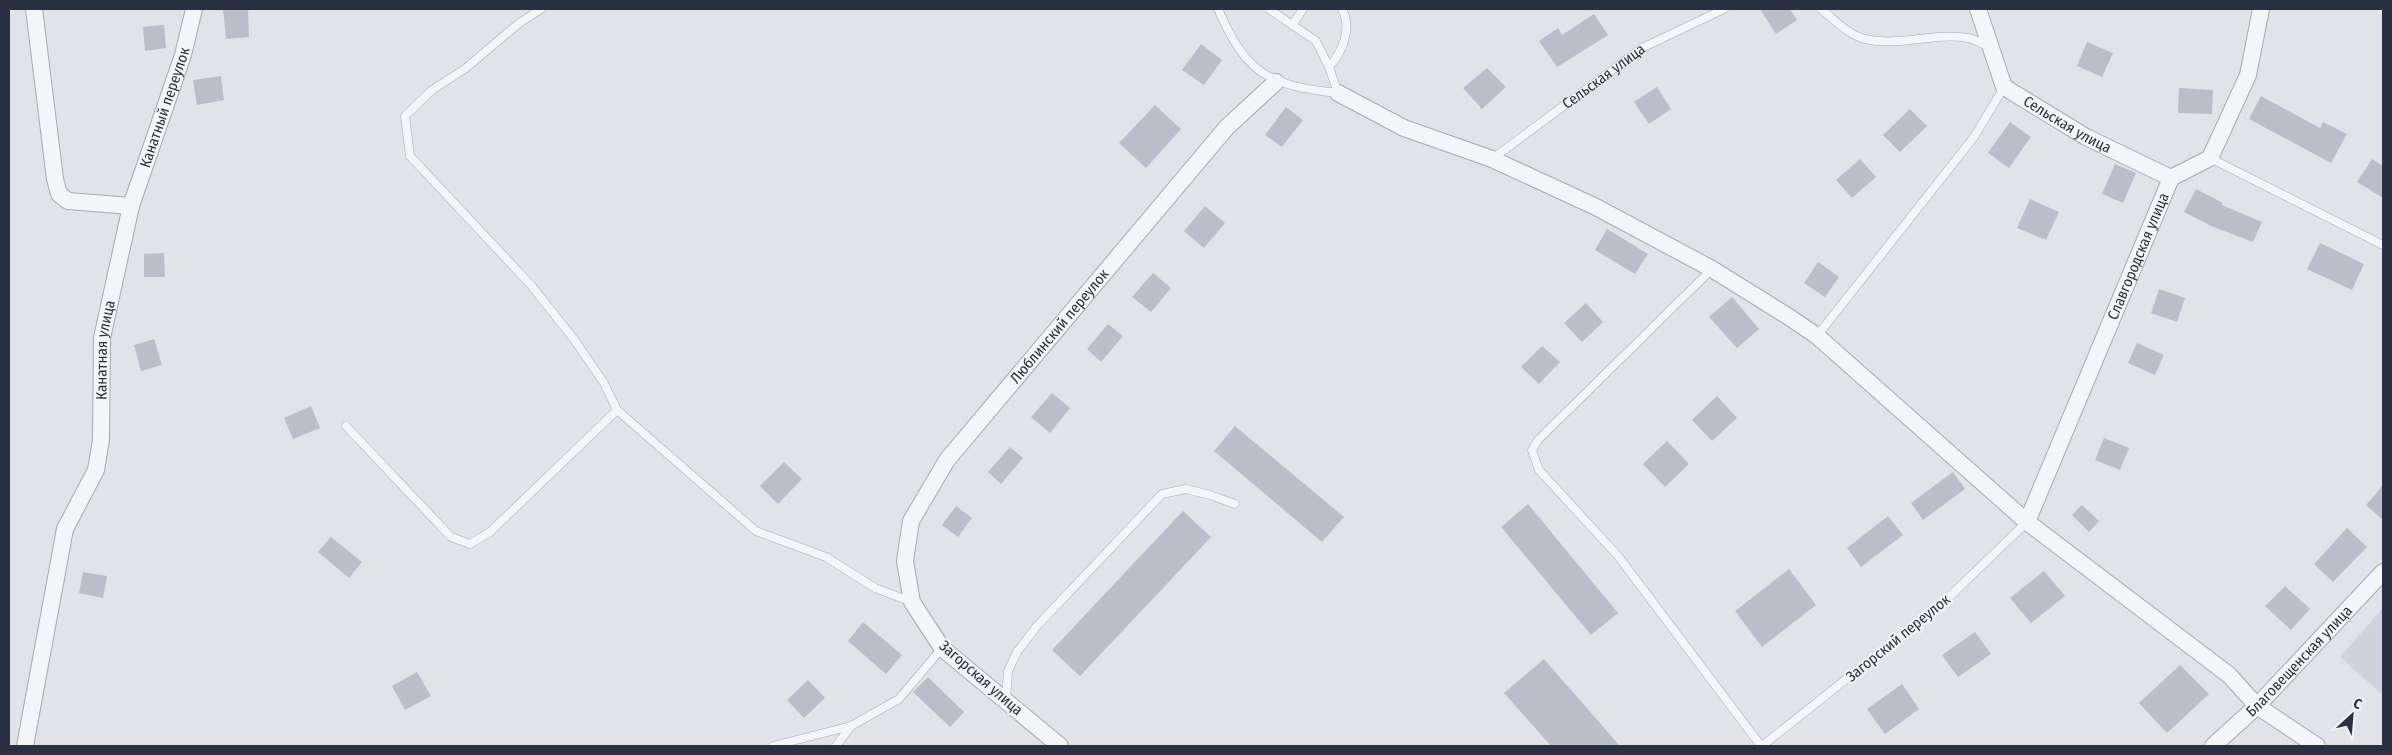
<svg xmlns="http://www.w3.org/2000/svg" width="2392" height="755" font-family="'Fira Sans Condensed',sans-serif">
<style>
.built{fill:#cfd2db}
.building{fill:#bbbec9}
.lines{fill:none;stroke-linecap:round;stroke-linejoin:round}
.lane-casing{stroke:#a6a9b3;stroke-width:9}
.street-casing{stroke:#a6a9b3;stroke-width:18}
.lane{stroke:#f4f5f8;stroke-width:8}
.street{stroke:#f4f5f8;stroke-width:16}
.labels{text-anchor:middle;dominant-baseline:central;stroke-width:4.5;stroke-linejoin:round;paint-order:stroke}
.street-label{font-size:15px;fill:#2a2f41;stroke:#f1f2f7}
</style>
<rect width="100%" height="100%" fill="#e1e3e9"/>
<polygon class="built" points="2383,608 2383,695 2340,657"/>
<g class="building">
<polygon points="223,9 248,9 249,37 226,39"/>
<polygon points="1760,9 1790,9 1797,20 1776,34"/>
<polygon points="1594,14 1608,35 1557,67 1539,41 1558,28 1562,35"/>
<polygon points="164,25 166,48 145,51 143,27"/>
<polygon points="2087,42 2113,53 2102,77 2077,66"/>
<polygon points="1201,44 1222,60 1204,85 1182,70"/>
<polygon points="1487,68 1506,87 1482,109 1463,88"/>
<polygon points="221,76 224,100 197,105 193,80"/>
<polygon points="1657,87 1671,109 1649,124 1634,102"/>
<polygon points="2179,88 2213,90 2212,114 2178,113"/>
<polygon points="2261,96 2320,128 2323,122 2347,134 2331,163 2249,119"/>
<polygon points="1155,105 1181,129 1146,168 1119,143"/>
<polygon points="1286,107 1303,120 1282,147 1265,135"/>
<polygon points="1910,109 1927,126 1900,152 1883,135"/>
<polygon points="2010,122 2031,137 2009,168 1988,153"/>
<polygon points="1860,159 1876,177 1852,198 1836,180"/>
<polygon points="2372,159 2383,166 2383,198 2357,182"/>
<polygon points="2115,164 2136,173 2123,203 2102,194"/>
<polygon points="2196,189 2223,203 2222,205 2262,222 2253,242 2211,226 2184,212"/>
<polygon points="2030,199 2059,212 2046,240 2017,228"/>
<polygon points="1205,206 1225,223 1204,248 1184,231"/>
<polygon points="1607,229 1648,254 1635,274 1595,250"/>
<polygon points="2320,243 2364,264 2352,290 2307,269"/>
<polygon points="164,253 165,277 144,277 144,254"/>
<polygon points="1818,262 1839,277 1825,297 1804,283"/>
<polygon points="1153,273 1171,288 1151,312 1132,297"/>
<polygon points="2159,289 2185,298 2177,322 2151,313"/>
<polygon points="1732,297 1759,329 1737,348 1709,317"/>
<polygon points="1586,303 1603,322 1582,342 1564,323"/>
<polygon points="1108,324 1123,336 1101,362 1087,349"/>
<polygon points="154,339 162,365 141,371 134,345"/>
<polygon points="2137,343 2164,355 2155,375 2128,363"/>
<polygon points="1542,346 1560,362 1539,384 1521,367"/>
<polygon points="1052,393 1070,408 1050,433 1031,417"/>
<polygon points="1717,396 1737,418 1712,441 1692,420"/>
<polygon points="311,406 320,428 293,439 284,418"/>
<polygon points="1235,426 1344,517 1322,542 1214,451"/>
<polygon points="2104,438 2129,448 2120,470 2095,460"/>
<polygon points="1667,441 1689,464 1665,487 1643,464"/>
<polygon points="1010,447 1023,458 1001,484 988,472"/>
<polygon points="784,462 802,479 778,504 760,486"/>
<polygon points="1953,472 1965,489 1923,520 1911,503"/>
<polygon points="2383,485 2383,520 2366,505"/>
<polygon points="1528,504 1618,613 1591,635 1501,527"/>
<polygon points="2082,505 2099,521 2089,532 2072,515"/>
<polygon points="956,506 972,518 958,537 942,525"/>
<polygon points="1183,511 1211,537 1080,676 1052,650"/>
<polygon points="1888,516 1903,535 1861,567 1847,548"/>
<polygon points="2347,528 2367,547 2333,582 2314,564"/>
<polygon points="331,537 362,562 349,578 318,552"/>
<polygon points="1789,569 1816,605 1762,647 1735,611"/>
<polygon points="2044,571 2065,596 2031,623 2010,598"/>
<polygon points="83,572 107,576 103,598 79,593"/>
<polygon points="2285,586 2310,609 2291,630 2265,606"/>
<polygon points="863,622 902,655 886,674 848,641"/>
<polygon points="1975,632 1991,654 1958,677 1942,655"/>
<polygon points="1544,659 1620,746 1551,746 1504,693"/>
<polygon points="2180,665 2209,694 2167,733 2139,703"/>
<polygon points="417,672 431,696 405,710 392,686"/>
<polygon points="928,677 964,712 950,727 913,692"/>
<polygon points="808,680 825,698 804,718 787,700"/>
<polygon points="1902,684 1919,709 1885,734 1867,709"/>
</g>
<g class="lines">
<g class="lane-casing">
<g id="lane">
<polyline points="541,9 518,24 466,68 432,90 405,116 410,156 530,284 573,338 604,383 617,410 756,531 826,557 875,588 912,602"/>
<path d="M1218,9C1247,75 1268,85 1338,93L1329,67L1316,41L1269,9"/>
<path d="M1821,9C1834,19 1848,35 1865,39C1899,47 1934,32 1968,38C1975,39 1983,44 1989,47"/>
<polyline points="1292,25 1303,9"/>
<path d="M1329,67C1342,52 1352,30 1343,11"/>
<polyline points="2210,158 2383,245"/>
<path id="s1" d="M1492,159L1642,48L1724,9"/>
<polyline points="1712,269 1538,440 1532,450 1539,470 1618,556 1761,746"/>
<polyline points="1817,336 1974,137 2004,87"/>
<polyline points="346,426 451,537 470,544 490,532 617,410"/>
<polyline points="1006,699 1008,671 1017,652 1037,626 1162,494 1186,489 1210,495 1235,504"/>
<polyline points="773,746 851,726 899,699 942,648"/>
<polyline points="836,746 851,726"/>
<polyline points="1762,746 1948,598 2027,522"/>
</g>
</g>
<g class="street-casing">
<g id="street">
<polyline points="34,9 55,179 59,194 68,201 131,206"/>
<path id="s2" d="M1978,9L2004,87L2086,137L2171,178"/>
<polyline points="1338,93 1404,128 1492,159 1596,207 1712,269 1789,317 1817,336 2027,522 2229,675 2257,706 2317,746"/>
<path id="s3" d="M2027,522L2171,178L2210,158L2248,75L2261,9"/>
<path id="s4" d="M25,746L65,529L96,470L101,440L102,338L131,206L183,55L194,9"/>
<path id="s5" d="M1060,746L942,648L912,602L905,561L911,521L947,460L1227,127L1276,82"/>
<path id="s6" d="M2213,746L2257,706L2383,572"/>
</g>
</g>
<use href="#lane" class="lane"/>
<use href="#street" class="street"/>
</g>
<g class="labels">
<g class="street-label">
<text stroke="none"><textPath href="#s1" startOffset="139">Сельская улица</textPath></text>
<text stroke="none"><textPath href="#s4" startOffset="659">Канатный переулок</textPath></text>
<text stroke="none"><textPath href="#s2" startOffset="156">Сельская улица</textPath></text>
<text stroke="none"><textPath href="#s3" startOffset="288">Славгородская улица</textPath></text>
<text stroke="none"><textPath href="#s5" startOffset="536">Люблинский переулок</textPath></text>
<text stroke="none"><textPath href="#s4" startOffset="408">Канатная улица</textPath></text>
<text transform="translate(1898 638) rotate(-39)">Загорский переулок</text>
<text stroke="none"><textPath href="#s6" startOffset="121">Благовещенская улица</textPath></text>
<text transform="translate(981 678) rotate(41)">Загорская улица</text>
</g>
</g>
<rect width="2392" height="755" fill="none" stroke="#2a2f41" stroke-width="20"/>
<g transform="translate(2352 715) rotate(26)" stroke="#f1f2f7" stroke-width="4" paint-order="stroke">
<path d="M0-4L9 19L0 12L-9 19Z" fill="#2a2f41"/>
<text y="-8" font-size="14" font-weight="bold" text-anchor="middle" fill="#2a2f41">С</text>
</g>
</svg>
